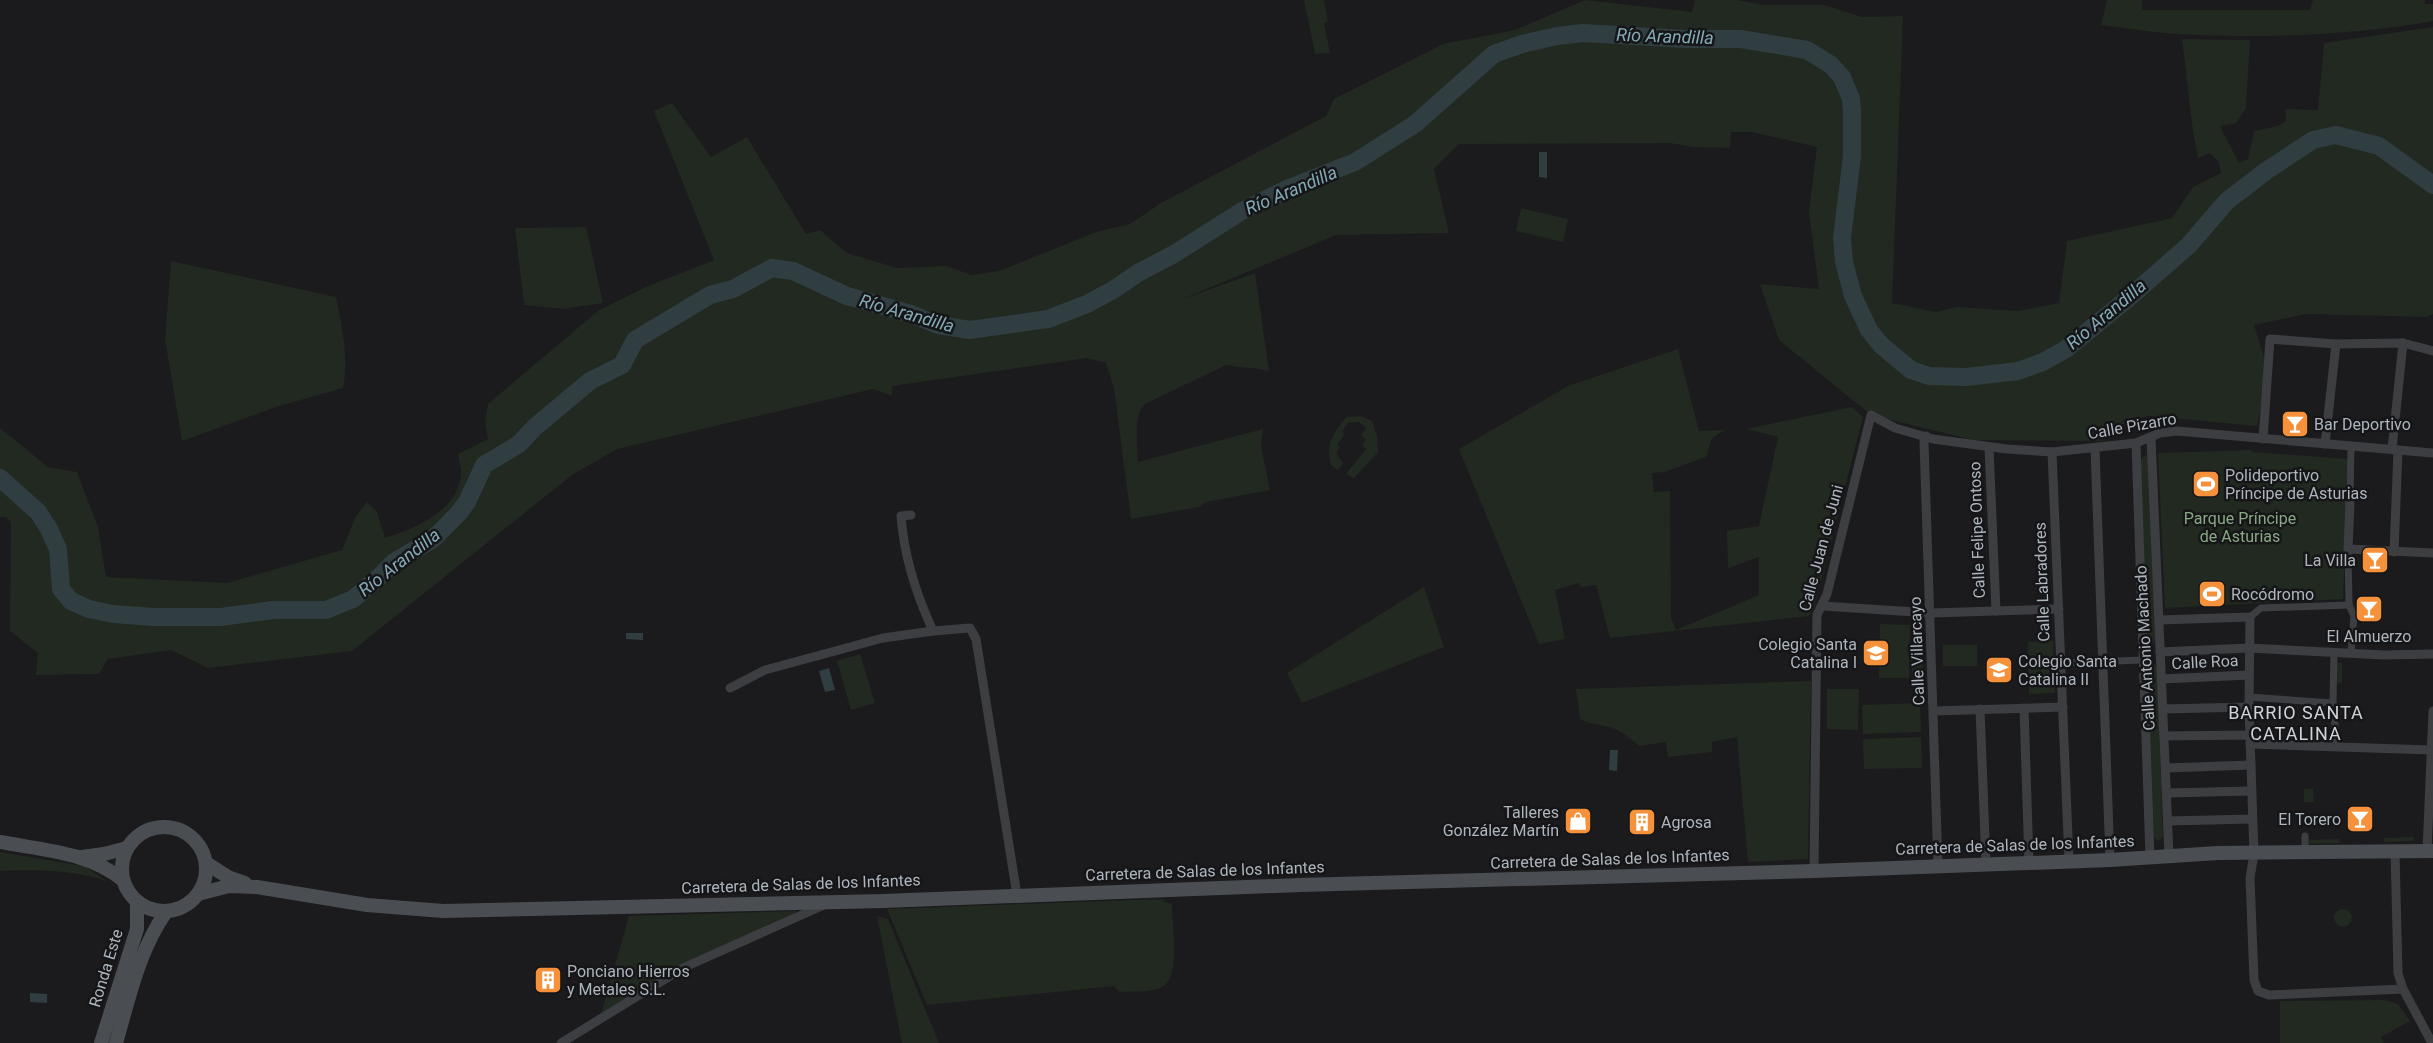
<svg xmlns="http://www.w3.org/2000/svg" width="2433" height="1043" font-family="Roboto,sans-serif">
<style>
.green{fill:#212920}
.water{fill:#303e42}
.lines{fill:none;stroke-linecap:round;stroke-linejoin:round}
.river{stroke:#303e42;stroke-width:18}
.pedestrian{stroke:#3c3e42;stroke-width:7}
.minor{stroke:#3c3e42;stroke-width:9}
.secondary{stroke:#4a4e52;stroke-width:14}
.labels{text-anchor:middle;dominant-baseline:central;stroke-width:5;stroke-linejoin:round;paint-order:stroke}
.poi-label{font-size:16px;fill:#adb5bd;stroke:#161618;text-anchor:start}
.street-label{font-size:16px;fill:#adb5bd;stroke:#161618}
.park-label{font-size:16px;fill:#89a884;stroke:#161618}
.water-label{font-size:18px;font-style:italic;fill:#85aab7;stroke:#161618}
.neighbourhood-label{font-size:18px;letter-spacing:1px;fill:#cfd3d9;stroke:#161618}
</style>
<rect width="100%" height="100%" fill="#1b1b1d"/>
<g class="green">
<polygon points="1304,0 1324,0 1328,22 1324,23 1330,53 1315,54"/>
<path d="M1585,0L1692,12L1695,0H1737L1764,5H1824L1862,17L1903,16L1892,303L1936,312L1957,307L2018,311L2059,303L2067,241L2172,218L2193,187L2221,173L2219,162L2210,153L2198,158L2193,131L2182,39L2250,40L2246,108L2236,123L2220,126L2239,163L2248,159L2254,131L2278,126L2286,121L2285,109L2318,110L2324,43L2433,27V314L2427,317L2306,314L2254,325L2268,370L2257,426L2148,416L2127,421L2103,441L1973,440L1871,415L1779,340L1760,284L1819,289L1809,212L1817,147L1752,132H1731L1730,148L1693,147L1670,143L1459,144L1434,169L1449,233L1336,235L1180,300L1255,273L1269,371C1254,367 1241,368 1226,365L1145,404C1132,416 1138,445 1138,462L1263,429L1261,446L1270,490L1206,502L1199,507L1131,519L1114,388L1106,363L1087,358L892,386V396L873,389L617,449L572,475L352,651L208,668L171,650L108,659L99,674L36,675L38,653L10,631L11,522L6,517H0V428L48,467L77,472L98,527L106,577L227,583L342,550L356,516L367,502L377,512L385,538C416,528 458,511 461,474C461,468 459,460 458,454L488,439L485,422L488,404L599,310L646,287L714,260L654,111L672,103L711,157L747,137L806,234L820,230L847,253L897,268L946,266L972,275L999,271L1096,232L1130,224L1161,203L1326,116L1334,99L1443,44L1515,30Z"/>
<path d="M2107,0H2142V10H2310L2313,0H2425V4H2433V21C2356,35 2259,39 2181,34C2154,33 2127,28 2101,25Z"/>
<polygon points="1521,208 1568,219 1563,242 1516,231"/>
<polygon points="586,227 603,303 563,309 524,305 515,228"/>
<path d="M171,261L336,297C342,326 349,359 343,388L276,407L182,441L165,339Z"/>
<polygon points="1678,349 1699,431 1725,430 1712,438 1706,457 1664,472 1652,473 1654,492 1670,491 1671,618 1676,630 1759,595 1759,557 1728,568 1727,531 1759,526 1778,437 1746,429 1852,407 1863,417 1814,608 1809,616 1610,638 1596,585 1581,587 1579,583 1555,590 1565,639 1539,644 1459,449 1568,386"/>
<path d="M1361,416L1372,421L1377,436L1378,452L1354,478L1346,474L1366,449L1362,445L1366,440L1361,435L1366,428L1359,422L1348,423L1342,432L1345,434L1337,445L1340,447L1336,453L1343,463L1338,470L1331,465C1326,440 1332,437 1346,417Z"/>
<polygon points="2252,450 2252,452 2349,459 2343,599 2165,608 2158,453"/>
<polygon points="2145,455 2148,456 2156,640 2152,644 2147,640 2140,460"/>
<polygon points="1424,587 1444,647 1302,703 1287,673"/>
<polygon points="1880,624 1910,625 1909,678 1879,678"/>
<polygon points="2053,641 2055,693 2029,694 2028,642"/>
<rect x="1943" y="645" width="34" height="21"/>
<polygon points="1911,646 1922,646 1923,679 1912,679"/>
<polygon points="860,654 875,703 851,710 837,661"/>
<polygon points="2153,663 2157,667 2163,837 2158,841 2154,837 2148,667"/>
<polygon points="2336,663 2342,663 2342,682 2339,684 2336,683"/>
<path d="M1811,681L1808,859L1748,862L1737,737L1712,742V752L1668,757L1666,742L1639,746C1631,739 1622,731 1612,728C1601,724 1590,725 1580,719L1576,689Z"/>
<polygon points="1827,689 1859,689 1858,730 1827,729"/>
<polygon points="1920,703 1921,732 1863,734 1862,705"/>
<polygon points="1921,737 1922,768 1864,769 1863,739"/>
<polygon points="2304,789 2313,789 2314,802 2304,802"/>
<polygon points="2414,837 2414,841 2384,842 2384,838"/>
<polygon points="2339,839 2340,843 2307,844 2307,840"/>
<path d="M0,852L84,866L107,881C74,870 35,869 0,871Z"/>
<path d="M1162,899L1172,905C1172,925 1181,977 1162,987C1152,993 1131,991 1119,992L1114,986L927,1005L887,909Z"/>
<circle cx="2343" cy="918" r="9"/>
<polygon points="796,911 794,915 601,1014 629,916"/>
<polygon points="877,916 888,919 939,1043 902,1043"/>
<polygon points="2385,1000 2398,1004 2410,1021 2381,1037 2384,1043 2280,1043 2280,1001"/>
</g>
<g class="water">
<polygon points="1539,152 1547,152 1547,178 1539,177"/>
<polygon points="626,633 643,633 643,640 626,639"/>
<polygon points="829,668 835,690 825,692 819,671"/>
<polygon points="1610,750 1618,750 1617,771 1609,770"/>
<polygon points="30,993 47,994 47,1003 30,1002"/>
</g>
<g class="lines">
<polyline class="river" points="0,478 38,512 49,529 58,549 61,589 71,601 89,609 113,614 154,617 221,617 273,610 326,610 353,599 378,578 394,562 433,539 458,514 467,502 484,465 519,444 535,427 590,381 622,365 635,340 710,295 733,289 772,268 793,271 847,296 911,314 938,325 970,330 1048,319 1087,304 1113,290 1138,273 1174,254 1242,211 1289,188 1355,162 1415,124 1494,54 1522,44 1557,36 1583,33 1685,39 1741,39 1807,50 1831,65 1842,77 1851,99 1852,111 1852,156 1842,238 1844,262 1853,296 1869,330 1881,345 1911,370 1929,376 1966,377 2018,371 2043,362 2066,349 2131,296 2189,245 2227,201 2266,171 2313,140 2336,135 2379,146 2433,185"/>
<g class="pedestrian">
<polyline points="2350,501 2351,446"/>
<polyline points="2349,605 2354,616 2351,653"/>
<polyline points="2250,617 2261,608 2349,605 2348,549"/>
<polyline points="2334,652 2333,703 2337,747"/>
<polyline points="2061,663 2143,660"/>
<polyline points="2249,697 2333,703"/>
<polyline points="2305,836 2305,853"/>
</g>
<g class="minor">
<polyline points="1926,436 1924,442 1938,866"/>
<polyline points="2151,438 2169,856"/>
<polyline points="2263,439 2270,339 2336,344 2403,343 2433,351"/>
<polyline points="2136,443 2150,857"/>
<polyline points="2325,444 2336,344"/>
<polyline points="1989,447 1996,611"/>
<polyline points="2095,449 2110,860"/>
<polyline points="2392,449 2403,343"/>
<polyline points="2052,452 2069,861"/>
<polyline points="2350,501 2348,549 2433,553"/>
<path d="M911,515L901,516C904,557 916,594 933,631L970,628L976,639L1017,895"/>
<polyline points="2394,552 2398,450"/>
<polyline points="1823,606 1931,613 2059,609"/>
<polyline points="2159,620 2250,617 2249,707 2254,854 2250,878 2254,980 2258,991 2269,995 2403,989"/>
<polyline points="2160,652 2249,648 2384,655 2433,654"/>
<polyline points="2162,679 2249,675"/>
<polyline points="730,688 765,670 883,638 933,631"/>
<polyline points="2024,708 2029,863"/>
<polyline points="1980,709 1986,864"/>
<polyline points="2163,709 2249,707"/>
<polyline points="1934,711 2063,707"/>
<polyline points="2164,736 2250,735"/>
<polyline points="2250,744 2431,750"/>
<polyline points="2166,768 2251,765"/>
<polyline points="2167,793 2251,791"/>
<polyline points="2168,821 2252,819"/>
<polyline points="2395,851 2398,973 2403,989 2432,1043"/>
<polyline points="2427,851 2433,711"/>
<polyline points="1814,871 1817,615 1827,594 1871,415 1895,428 1933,439 2007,449 2052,452 2136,443 2160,433 2177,431 2433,453"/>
<polyline points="561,1043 685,967 824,905"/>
</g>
<g class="secondary">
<circle cx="164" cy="869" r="42"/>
<path d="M0,842C43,850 88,852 123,880"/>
<polyline points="82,857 104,854 127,848"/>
<polyline points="206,863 228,877 245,883"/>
<polyline points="198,894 229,886 257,887 367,905 443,911 884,901 1300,885 1814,871 2110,860 2218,853 2433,851"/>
<polyline points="101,1043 137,929 137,902"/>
<path d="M116,1043C129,998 139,950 166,912"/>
</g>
</g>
<defs>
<g id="bar-square" transform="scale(1.4375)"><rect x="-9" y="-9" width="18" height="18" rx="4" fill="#f5913b" stroke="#161618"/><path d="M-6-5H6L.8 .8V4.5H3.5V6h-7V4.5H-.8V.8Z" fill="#fff"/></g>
<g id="stadium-square" transform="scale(1.4375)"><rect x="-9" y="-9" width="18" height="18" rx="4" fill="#f5913b" stroke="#161618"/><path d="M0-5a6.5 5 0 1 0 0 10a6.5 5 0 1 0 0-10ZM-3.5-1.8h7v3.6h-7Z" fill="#fff"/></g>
<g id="school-square" transform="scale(1.4375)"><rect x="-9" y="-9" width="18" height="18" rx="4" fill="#f5913b" stroke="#161618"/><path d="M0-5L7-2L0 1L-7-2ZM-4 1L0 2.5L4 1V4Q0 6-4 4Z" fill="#fff"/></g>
<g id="shop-square" transform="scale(1.4375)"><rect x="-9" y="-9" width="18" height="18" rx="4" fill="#f5913b" stroke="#161618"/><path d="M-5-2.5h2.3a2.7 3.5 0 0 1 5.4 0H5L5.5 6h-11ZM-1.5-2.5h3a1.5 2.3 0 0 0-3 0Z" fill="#fff"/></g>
<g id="building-square" transform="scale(1.4375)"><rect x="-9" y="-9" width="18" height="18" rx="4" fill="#f5913b" stroke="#161618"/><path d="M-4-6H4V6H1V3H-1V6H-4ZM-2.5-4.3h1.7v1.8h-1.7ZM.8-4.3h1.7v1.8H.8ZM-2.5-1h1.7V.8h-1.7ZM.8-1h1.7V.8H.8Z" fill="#fff"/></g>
</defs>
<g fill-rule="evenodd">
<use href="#bar-square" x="2295" y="424"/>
<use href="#stadium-square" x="2206" y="484"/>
<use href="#bar-square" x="2375" y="560"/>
<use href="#stadium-square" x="2212" y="594"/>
<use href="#bar-square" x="2369" y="609"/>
<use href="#school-square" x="1876" y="653"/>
<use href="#school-square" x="1999" y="670"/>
<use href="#bar-square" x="2360" y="819"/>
<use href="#shop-square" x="1578" y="821"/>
<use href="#building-square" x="1642" y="822"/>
<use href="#building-square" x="548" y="980"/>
</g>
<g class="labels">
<g class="poi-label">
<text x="2314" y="424">Bar Deportivo</text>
<text x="2225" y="475">Polideportivo<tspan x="2225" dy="18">Príncipe de Asturias</tspan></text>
<text x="2356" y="560" text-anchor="end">La Villa</text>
<text x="2231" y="594">Rocódromo</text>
<text x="2369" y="636" text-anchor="middle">El Almuerzo</text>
<text x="1857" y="644" text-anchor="end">Colegio Santa<tspan x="1857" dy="18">Catalina I</tspan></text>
<text x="2018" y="661">Colegio Santa<tspan x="2018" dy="18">Catalina II</tspan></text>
<text x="1559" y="812" text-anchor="end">Talleres<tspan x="1559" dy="18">González Martín</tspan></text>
<text x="2341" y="819" text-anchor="end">El Torero</text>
<text x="1661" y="822">Agrosa</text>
<text x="567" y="971">Ponciano Hierros<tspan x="567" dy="18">y Metales S.L.</tspan></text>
</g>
<g class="street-label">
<text transform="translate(2132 426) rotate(-10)">Calle Pizarro</text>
<text transform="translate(1977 530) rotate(-92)">Calle Felipe Ontoso</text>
<text transform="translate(1821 548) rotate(-75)">Calle Juan de Juni</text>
<text transform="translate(2042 582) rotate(-92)">Calle Labradores</text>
<text transform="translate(2145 648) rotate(-93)">Calle Antonio Machado</text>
<text transform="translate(1917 651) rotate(-92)">Calle Villarcayo</text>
<text transform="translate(2205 662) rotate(-3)">Calle Roa</text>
<text transform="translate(2015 845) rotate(-2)">Carretera de Salas de los Infantes</text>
<text transform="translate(1610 859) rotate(-2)">Carretera de Salas de los Infantes</text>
<text transform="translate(1205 871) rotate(-2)">Carretera de Salas de los Infantes</text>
<text transform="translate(801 884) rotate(-2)">Carretera de Salas de los Infantes</text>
<text transform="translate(106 968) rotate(-73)">Ronda Este</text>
</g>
<g class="park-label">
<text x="2240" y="518">Parque Príncipe<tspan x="2240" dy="18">de Asturias</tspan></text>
</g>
<g class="water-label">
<text transform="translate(1665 36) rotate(2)">Río Arandilla</text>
<text transform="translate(1291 190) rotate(-23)">Río Arandilla</text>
<text transform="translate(907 313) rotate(16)">Río Arandilla</text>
<text transform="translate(2106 314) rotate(-40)">Río Arandilla</text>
<text transform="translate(399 562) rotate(-38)">Río Arandilla</text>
</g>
<g class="neighbourhood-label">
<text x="2296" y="712">BARRIO SANTA<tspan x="2296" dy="21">CATALINA</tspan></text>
</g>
</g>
</svg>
